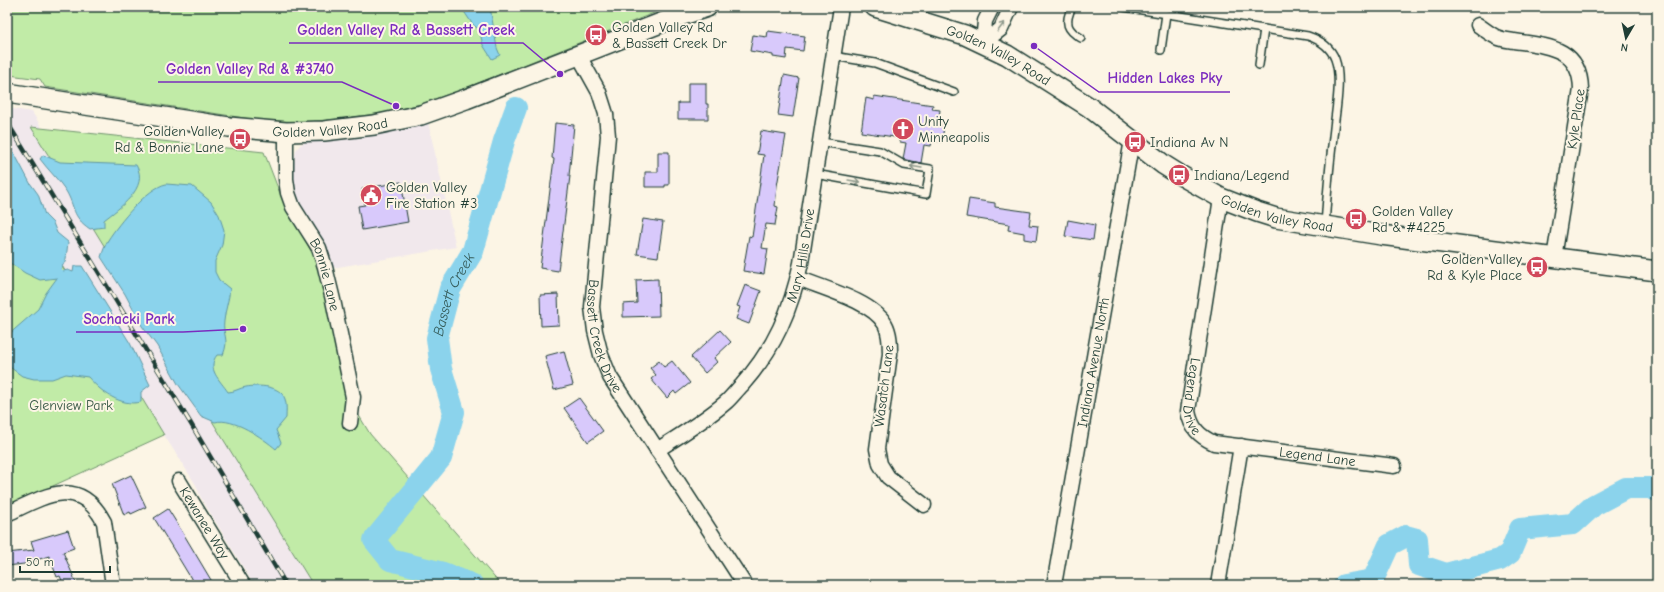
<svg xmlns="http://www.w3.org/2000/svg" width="1664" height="592" font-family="'Comic Neue',sans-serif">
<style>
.built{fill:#f1e8ec}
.green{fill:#c1eba7;stroke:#70946e}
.water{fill:#8bd3ec;stroke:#6097a2}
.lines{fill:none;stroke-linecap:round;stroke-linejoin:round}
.river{stroke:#8bd3ec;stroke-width:22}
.building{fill:#d8c9fb;stroke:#1f3d34}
.lane-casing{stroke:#1f3d34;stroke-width:10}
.street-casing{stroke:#1f3d34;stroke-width:17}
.secondary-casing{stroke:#1f3d34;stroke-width:22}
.lane{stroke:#fcf5e5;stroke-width:7}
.street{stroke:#fcf5e5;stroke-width:14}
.secondary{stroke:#fcf5e5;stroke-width:19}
.rail-casing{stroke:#1f3d34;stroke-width:4.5}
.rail{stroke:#fcf5e5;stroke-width:3;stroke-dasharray:9;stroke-linecap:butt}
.oneway{stroke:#8e998c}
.labels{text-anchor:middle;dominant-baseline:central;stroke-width:4;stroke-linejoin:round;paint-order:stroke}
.poi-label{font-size:14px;fill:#1f3d34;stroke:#fcf5e5;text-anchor:start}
.street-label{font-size:14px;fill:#1f3d34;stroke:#fcf5e5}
.park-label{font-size:14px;fill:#375745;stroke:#fcf5e5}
.water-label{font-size:15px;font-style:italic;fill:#355b59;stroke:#fcf5e5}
.leader{fill:none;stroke:#7b2cbf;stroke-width:1.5}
.callout-dot{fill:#7b2cbf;stroke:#fcf5e5;stroke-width:1.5}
.callout-label{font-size:15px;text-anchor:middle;font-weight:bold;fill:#7b2cbf;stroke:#fcf5e5;stroke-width:4;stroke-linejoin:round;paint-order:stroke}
</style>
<rect width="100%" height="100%" fill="#fcf5e5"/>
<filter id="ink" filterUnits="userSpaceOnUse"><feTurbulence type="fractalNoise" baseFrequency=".025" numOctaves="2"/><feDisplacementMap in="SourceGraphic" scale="8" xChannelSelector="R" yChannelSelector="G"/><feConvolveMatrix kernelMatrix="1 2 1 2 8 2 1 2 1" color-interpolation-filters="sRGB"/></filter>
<g filter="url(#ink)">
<g class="built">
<polygon points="7,108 32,112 321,585 254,585 200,496 196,485 148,410 7,176"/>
<polygon points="428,122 456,247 332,268 294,194 292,176 296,150 300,145 307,141 362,137 407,128"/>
</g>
<g class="green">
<polygon points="7,7 669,7 471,86 421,104 383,113 340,119 302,122 257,120 45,87 40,79 9,75 7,71"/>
<polygon points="31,127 264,152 279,191 319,266 345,392 370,434 501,585 313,585"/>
<polygon points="20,196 164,435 7,507 7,204"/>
</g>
<g class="water">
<polygon points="461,7 490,7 497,48 500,55 492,59 483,45 479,29 473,25"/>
<path d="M7,145L11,147L30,183L38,194L45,215L53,223L57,233L68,242L66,259L61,269L63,271L68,270L73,272L74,266H82L130,343L150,385L141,392V402C121,407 101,392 88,377L66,374L52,379H34L22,376L7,365V336L38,309L46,293L57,278L40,280L25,273L7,261Z"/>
<path d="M43,155L60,162L136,165C150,188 119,208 104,220V227L90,229C71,216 76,208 66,191C59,180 48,170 40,159Z"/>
<path d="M166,184L192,186L211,202L219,215L224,230L222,245L215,261V272L219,280L230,289C229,300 225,310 224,321C222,335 230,338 223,355H217C206,369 220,380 228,392C235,392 239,388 246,387C258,385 280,385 285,399C287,405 286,413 286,418L276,430L281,443L276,449C263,438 233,417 215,422L201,416L178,384L157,346L142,326L125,294L101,257C103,251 105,245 108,240C119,223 147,188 166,184Z"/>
</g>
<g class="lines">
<g class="river">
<path id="s1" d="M473,585L443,573L390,560L374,540L441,458L454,412L441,369L437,338L450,289L473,251L504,141L516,108"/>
<polyline points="1344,585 1373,580 1389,545 1406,536 1417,539 1419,565 1446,574 1500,560 1510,553 1520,529 1573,524 1594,505 1626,488 1650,488 1657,491"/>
</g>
</g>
<g class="building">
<polygon points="768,31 805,36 803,51 787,49 786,59 773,57 773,55 750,51 753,35 767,37"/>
<polygon points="784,75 799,78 793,117 778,115"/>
<polygon points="688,83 706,83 706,104 708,104 708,119 678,119 678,103 688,103"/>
<polygon points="874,96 933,105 932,109 940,110 938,124 944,125 942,142 932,141 931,146 924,145 921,163 903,159 906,143 900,142 901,138 861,132 866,98 874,100"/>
<polygon points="555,123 574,125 569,176 570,176 558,271 540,268 554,159 552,158"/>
<polygon points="761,131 786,135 777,186 775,206 778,207 775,225 766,224 762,248 768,249 764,274 743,271 749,236 752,237 764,155 757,154"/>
<polygon points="658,152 669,152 669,185 665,185 665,187 645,187 645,172 658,172"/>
<polygon points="401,182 408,222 362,230 358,206 365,205 362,189"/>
<polygon points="969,199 995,203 995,207 1031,212 1029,225 1038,226 1036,241 1024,239 1024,233 1008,230 1009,224 966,217"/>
<polygon points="643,219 663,222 658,257 637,254"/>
<polygon points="1068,220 1095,225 1093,240 1065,236"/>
<polygon points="658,279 659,316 623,317 623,304 637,303 636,280"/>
<polygon points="745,285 761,291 749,324 736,319 740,307 737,306"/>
<polygon points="558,294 559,325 541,326 540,295"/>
<polygon points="720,330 731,342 714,358 717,362 705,373 691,357"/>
<polygon points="564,351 573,385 554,390 545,356"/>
<polygon points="659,361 664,367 672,361 690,383 676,394 674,391 667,398 651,379 656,375 650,368"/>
<polygon points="579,398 603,431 588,442 564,408"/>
<polygon points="131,475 146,507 131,514 130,512 124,515 112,484"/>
<polygon points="168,509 183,533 214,585 195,585 175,552 154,518"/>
<polygon points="68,530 74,548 63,552 77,585 64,585 60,576 57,577 49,556 24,564 7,566 7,553 34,550 31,541"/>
</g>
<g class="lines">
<g class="lane-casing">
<g id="lane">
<path d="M1072,7C1064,23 1067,30 1081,38"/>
<path d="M1123,7L1308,36C1320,40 1330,46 1335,59C1342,78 1336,109 1334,128C1330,161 1327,193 1325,226"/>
<polyline points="1161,50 1166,14"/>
<polyline points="833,56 875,63 954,92"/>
<polyline points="1259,65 1264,29"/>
<polyline points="815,174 926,194 930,169 904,165 880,151 821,142"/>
</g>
</g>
<g class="street-casing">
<g id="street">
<path d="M1478,25C1484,29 1492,36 1499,38C1504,40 1509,40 1514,41C1547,46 1580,47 1581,89L1554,258"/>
<polyline points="983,43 1001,29 1011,7"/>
<polyline points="983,43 985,21 992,7"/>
<path id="s2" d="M579,56L599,92L606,114L608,136L592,307L595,331L601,355L610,377L745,585"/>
<path id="s3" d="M286,132V179L288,193L293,207L319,248L325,267L333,300L353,397L350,423"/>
<path id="s4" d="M1221,198L1188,411C1191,428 1199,436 1214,443L1394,466"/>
<path d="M798,278C822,288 872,301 885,324C890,333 890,344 890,354L877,449L880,464L888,477L924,505"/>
<path id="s5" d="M657,450C681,435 704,421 725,403C731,398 736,391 742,385C775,348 791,310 801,263L841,7"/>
<path id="s6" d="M179,481L243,585"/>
<path d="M7,514C43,497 79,474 104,522L113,585"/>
<path id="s7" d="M1054,585L1132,140"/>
<polyline points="1218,585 1241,446"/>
</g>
</g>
<g class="secondary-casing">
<g id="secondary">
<path id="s8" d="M875,7L965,35L1007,55L1089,107L1164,165L1180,175L1221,198L1257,212L1276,218L1381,235L1657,271"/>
<path id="s9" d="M7,93L229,127L286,132L324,131L374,125L421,115L466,99L671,19L707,7"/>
</g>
</g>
<use href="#lane" class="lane"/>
<use href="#street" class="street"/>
<use href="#secondary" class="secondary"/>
<g class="rail-casing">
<polyline id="rail" points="7,122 191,424 286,585"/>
</g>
<use href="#rail" class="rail"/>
</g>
<defs><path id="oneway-shaft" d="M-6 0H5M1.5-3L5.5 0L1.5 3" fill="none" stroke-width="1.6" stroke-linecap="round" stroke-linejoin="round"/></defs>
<g class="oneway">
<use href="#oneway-shaft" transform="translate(1001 27) rotate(-52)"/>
<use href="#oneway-shaft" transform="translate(916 167) rotate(-171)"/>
<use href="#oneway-shaft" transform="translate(854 181) rotate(10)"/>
</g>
</g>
<defs>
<g id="bus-disc" transform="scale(1.15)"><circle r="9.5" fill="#d1495b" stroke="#fcf5e5"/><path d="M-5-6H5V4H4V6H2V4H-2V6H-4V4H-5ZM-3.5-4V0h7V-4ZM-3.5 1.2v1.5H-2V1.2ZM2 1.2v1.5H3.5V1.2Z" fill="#fff"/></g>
<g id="church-disc" transform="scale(1.15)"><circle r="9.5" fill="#d1495b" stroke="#fcf5e5"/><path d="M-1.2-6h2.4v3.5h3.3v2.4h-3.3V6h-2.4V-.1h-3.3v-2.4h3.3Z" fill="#fff"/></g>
<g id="civic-disc" transform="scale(1.15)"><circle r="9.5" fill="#d1495b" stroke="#fcf5e5"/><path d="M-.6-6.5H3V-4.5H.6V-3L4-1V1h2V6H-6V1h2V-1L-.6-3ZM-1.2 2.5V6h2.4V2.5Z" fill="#fff"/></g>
</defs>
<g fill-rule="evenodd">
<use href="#bus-disc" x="596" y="35"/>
<use href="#church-disc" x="903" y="129"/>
<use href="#bus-disc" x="240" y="139"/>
<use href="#bus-disc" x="1135" y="142"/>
<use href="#bus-disc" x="1179" y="175"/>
<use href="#civic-disc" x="371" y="195"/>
<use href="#bus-disc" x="1356" y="219"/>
<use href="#bus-disc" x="1537" y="267"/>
</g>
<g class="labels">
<g class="poi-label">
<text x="612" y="27">Golden Valley Rd<tspan x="612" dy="16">&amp; Bassett Creek Dr</tspan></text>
<text x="918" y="121">Unity<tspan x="918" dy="16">Minneapolis</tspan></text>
<text x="224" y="131" text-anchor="end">Golden Valley<tspan x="224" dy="16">Rd &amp; Bonnie Lane</tspan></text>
<text x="1150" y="142">Indiana Av N</text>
<text x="1194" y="175">Indiana/Legend</text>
<text x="386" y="187">Golden Valley<tspan x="386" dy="16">Fire Station #3</tspan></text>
<text x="1372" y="211">Golden Valley<tspan x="1372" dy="16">Rd &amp; #4225</tspan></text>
<text x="1522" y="259" text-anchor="end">Golden Valley<tspan x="1522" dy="16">Rd &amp; Kyle Place</tspan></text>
</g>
<g class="street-label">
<text stroke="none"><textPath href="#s8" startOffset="133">Golden Valley Road</textPath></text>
<text transform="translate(1576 119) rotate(-82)">Kyle Place</text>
<text stroke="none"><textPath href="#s9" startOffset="326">Golden Valley Road</textPath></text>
<text stroke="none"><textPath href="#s8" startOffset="457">Golden Valley Road</textPath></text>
<text stroke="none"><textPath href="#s5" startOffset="252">Mary Hills Drive</textPath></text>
<text stroke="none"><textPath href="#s3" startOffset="152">Bonnie Lane</textPath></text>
<text stroke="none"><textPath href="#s2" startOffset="289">Bassett Creek Drive</textPath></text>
<text stroke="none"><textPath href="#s7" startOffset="226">Indiana Avenue North</textPath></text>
<text transform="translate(884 386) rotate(-83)">Wasatch Lane</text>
<text stroke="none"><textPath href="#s4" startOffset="201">Legend Drive</textPath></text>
<text stroke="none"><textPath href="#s4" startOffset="363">Legend Lane</textPath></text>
<text stroke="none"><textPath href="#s6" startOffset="49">Kewanee Way</textPath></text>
</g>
<g class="park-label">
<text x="71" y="405">Glenview Park</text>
</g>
<g class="water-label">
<text stroke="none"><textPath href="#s1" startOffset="389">Bassett Creek</textPath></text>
</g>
</g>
<path class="leader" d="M560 74L523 43H289M396 106L342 82H158M1034 46L1099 92H1230M243 329L183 332H76"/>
<g class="callout-dot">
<circle cx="560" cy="74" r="4"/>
<circle cx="396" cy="106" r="4"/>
<circle cx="1034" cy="46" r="4"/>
<circle cx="243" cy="329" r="4"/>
</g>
<g class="callout-label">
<text x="406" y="35">Golden Valley Rd &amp; Bassett Creek</text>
<text x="250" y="74">Golden Valley Rd &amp; #3740</text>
<text x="1165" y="83">Hidden Lakes Pky</text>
<text x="129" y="324">Sochacki Park</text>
</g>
<rect width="1664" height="592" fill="none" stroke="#fcf5e5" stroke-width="24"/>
<rect x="12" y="12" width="1640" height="568" fill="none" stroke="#1f3d34" stroke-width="1.5" filter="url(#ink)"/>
<g transform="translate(1626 38) rotate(189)" stroke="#fcf5e5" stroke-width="3" paint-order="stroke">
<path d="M0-3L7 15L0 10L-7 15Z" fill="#1f3d34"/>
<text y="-6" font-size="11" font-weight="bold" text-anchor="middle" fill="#1f3d34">N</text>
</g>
<path d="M20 566v6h90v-6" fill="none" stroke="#1f3d34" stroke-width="2"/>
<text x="26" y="566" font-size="12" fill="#1f3d34" stroke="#fcf5e5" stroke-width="3" paint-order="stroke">50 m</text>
</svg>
